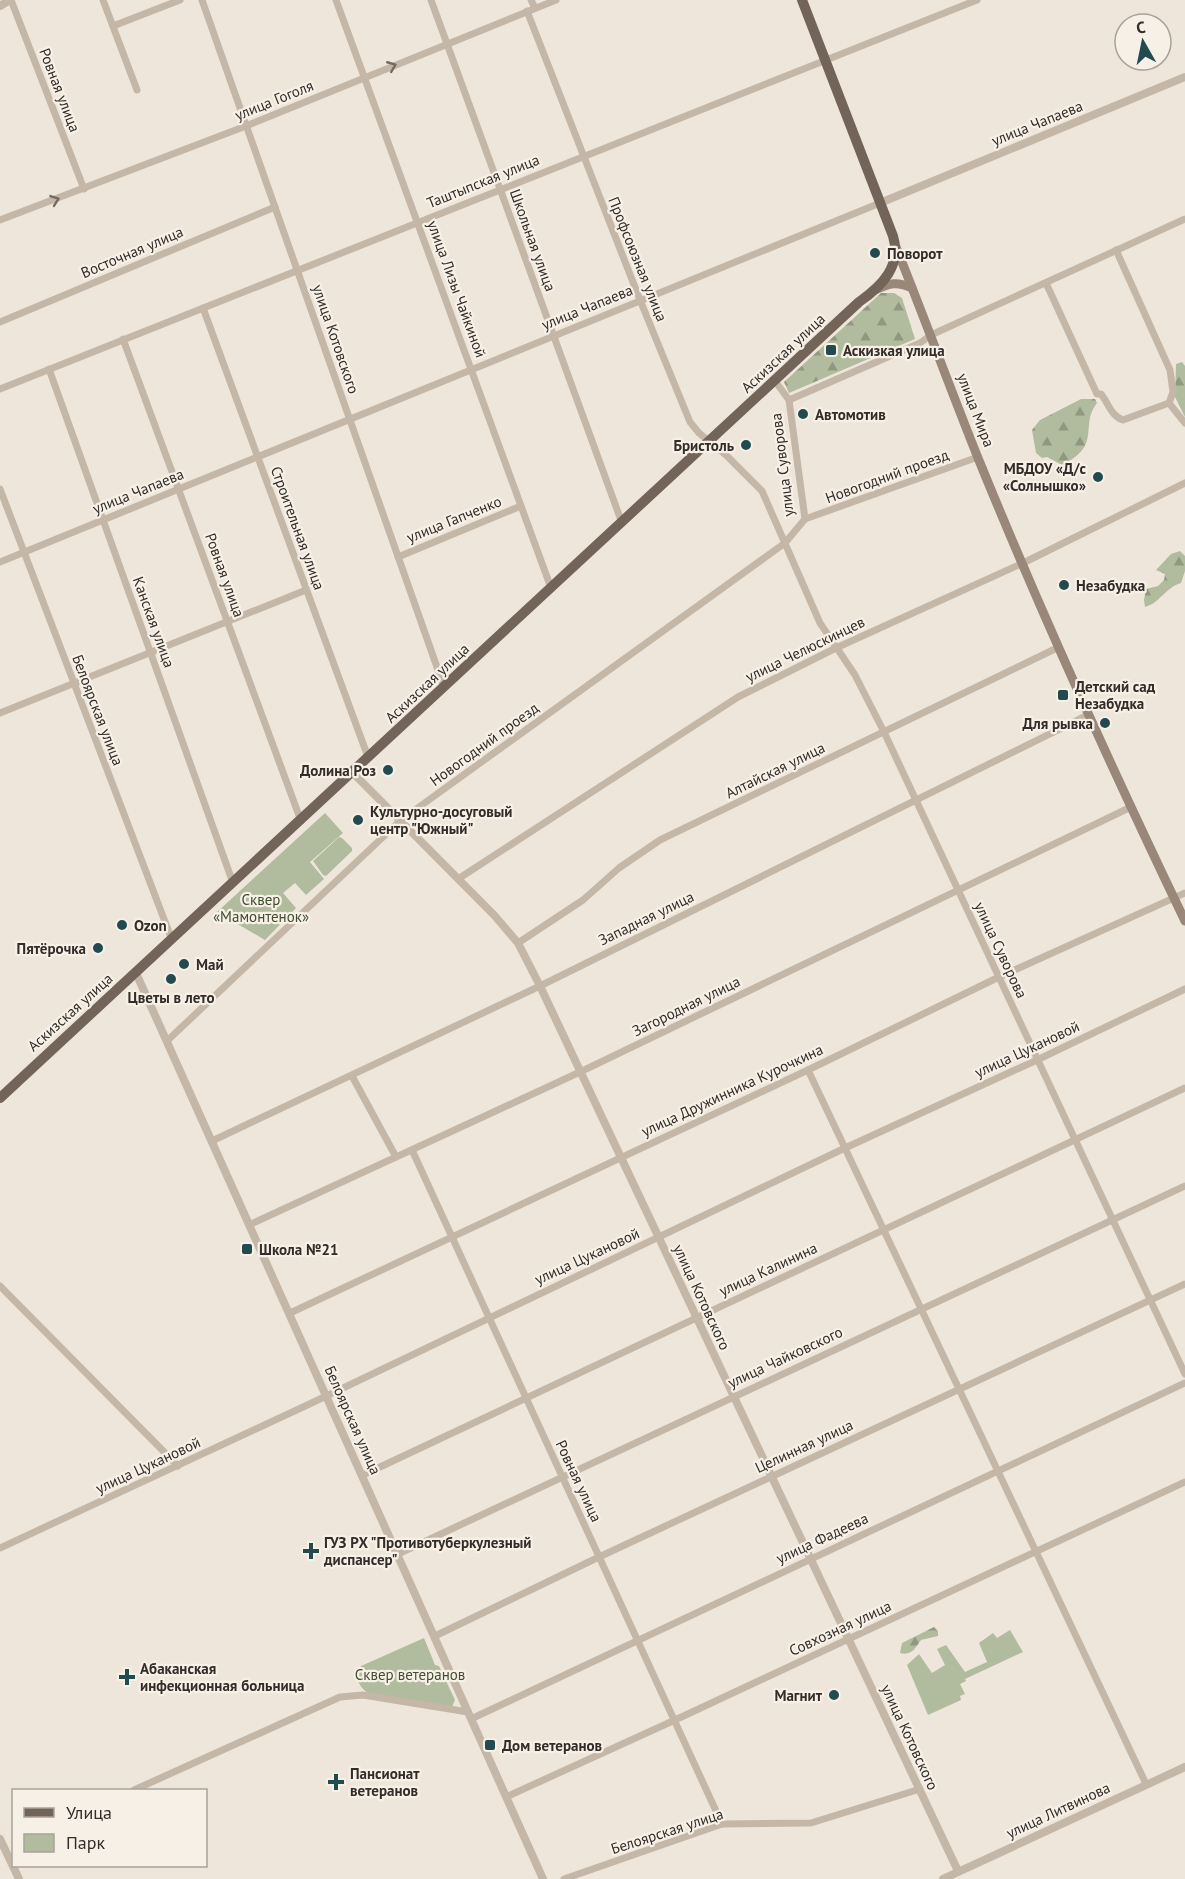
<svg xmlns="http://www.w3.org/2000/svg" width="1185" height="1879" font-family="'PT Sans',sans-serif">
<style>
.forest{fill:url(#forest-firs)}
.green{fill:#b0bc9d}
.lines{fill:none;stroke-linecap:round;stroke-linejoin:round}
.minor{stroke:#c5b7a8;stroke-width:7}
.tertiary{stroke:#c5b7a8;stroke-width:8}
.secondary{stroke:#99877a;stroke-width:9}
.primary{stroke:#73645a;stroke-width:10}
.oneway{stroke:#756b62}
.poi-dot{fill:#224b50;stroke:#f7f0e7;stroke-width:2}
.labels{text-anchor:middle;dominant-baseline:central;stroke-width:4.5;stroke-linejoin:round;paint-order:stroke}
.street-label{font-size:15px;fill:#332c28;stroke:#f7f0e7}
.poi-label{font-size:15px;font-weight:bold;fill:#332c28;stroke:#f7f0e7;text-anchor:start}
.park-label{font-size:15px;fill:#414f2e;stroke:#f7f0e7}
</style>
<defs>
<pattern id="forest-firs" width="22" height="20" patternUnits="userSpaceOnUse" patternTransform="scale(1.5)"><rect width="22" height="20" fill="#b0bc9d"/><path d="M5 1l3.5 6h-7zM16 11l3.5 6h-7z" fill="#909980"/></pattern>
</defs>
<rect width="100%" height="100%" fill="#efe6db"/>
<g class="forest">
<polygon points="881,293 894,293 902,298 915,339 789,393 784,382"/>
<polygon points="1182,362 1185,366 1185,417 1175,397 1176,364"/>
<path d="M1081,399H1095L1097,403C1079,426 1103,445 1062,465L1047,457L1042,458L1036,453L1032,430L1040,420Z"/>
<path d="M1180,551L1185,556V571L1181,583C1166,587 1160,603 1145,607L1144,600L1146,589L1158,586L1164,580L1165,574L1156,570L1171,554Z"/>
<path d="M934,1627L938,1631V1636L921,1640C915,1648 912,1656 900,1653L902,1643Z"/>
</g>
<g class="green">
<polygon points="325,813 343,833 310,862 324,879 306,895 295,883 283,893 296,908 265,940 217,912"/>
<polygon points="339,837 342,838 352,848 352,851 326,876 323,875 313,861"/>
<polygon points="1010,1630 1023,1652 965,1679 966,1681 960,1684 965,1694 960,1696 961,1700 928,1715 907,1665 919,1654 932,1673 945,1665 937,1649 946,1645 965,1672 987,1662 979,1643 993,1633 997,1638"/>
<path d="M424,1638L435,1665L439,1666L455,1700L452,1707L368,1693C359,1687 353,1675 361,1666Z"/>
</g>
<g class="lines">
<g class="minor">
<polyline points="11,0 84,189"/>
<polyline points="103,0 137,90"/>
<polyline points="202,0 444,687"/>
<polyline points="336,0 551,588"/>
<polyline points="431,0 622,523"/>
<polyline points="531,0 535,8"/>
<polyline points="527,11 640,300 690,422 699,433 726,455 762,491 820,623 855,675 884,732 1185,1374"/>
<polyline points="113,26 180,0"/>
<polyline points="0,220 246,126 556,0"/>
<polyline points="1116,250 1170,370 1173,392 1169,403 1185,423"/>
<path d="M1046,283L1097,394H1101C1109,404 1111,416 1123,420L1169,403"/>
<polyline points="203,308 368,757"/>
<polyline points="0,322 275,207"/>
<polyline points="123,339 301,821"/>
<polyline points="49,369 233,883"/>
<polyline points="0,389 977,0"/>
<polyline points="789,400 920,343 931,335 1185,219"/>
<polyline points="0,489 172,940"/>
<polyline points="805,519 978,457"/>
<polyline points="398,557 521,506"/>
<polyline points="0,562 880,203"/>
<polyline points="0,713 306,590"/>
<polyline points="458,879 738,697 836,648 1023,563 1185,483"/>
<polyline points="518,943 583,900 619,868 660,840 1059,647"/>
<polyline points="168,1040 401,820 785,543 805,519 789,400 775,381"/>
<polyline points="808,1070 1146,1784"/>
<polyline points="352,1076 396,1157"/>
<polyline points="212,1141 540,986 1088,715"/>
<polyline points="412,1150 722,1824"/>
<polyline points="249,1225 580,1072 1131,807"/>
<polyline points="0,1286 178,1466"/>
<polyline points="290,1313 808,1070 999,977 1185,893"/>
<polyline points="363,1475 1185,1088"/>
<polyline points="0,1548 318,1400 845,1148 1037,1060 1185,989"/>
<polyline points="398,1554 1185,1186"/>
<polyline points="435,1636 599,1557 1185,1284"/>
<polyline points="471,1719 1185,1383"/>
<polyline points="134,1790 340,1697 363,1695 468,1712"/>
<polyline points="506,1797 675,1720 1185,1482"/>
<polyline points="564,1879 722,1824 811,1823 920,1789"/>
</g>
<g class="tertiary">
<polyline points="0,6 10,0"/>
<polyline points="880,203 1185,77"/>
<polyline points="352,772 494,915 518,943 540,986 958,1871"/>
<polyline points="136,973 543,1879"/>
<polyline points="0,1839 19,1879"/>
<polyline points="943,1879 1185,1767"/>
</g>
<g class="secondary">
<path d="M896,247C924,317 950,388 978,458C1042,615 1112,769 1185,921"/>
<path d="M875,290C890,283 897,281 912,288"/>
</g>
<path class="primary" d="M0,1098L859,302C882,286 902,266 893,236L802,0"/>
</g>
<defs><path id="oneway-chevron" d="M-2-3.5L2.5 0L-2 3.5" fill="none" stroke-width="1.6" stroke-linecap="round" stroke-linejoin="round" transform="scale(1.5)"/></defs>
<g class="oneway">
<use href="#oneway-chevron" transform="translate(392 66) rotate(-22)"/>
<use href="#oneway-chevron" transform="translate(55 200) rotate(-20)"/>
</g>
<g class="poi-dot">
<circle cx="875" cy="253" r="6"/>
<rect x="825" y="344" width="12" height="12" rx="3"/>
<circle cx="803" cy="414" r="6"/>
<circle cx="746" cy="445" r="6"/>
<circle cx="1098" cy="477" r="6"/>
<circle cx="1064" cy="585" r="6"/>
<rect x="1057" y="689" width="12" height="12" rx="3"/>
<circle cx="1105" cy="723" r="6"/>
<circle cx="388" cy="770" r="6"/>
<circle cx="358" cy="820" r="6"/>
<circle cx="122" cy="925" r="6"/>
<circle cx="98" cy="948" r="6"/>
<circle cx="184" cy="964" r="6"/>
<circle cx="171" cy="979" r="6"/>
<rect x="241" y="1243" width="12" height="12" rx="3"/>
<path d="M308 1542h6v6h6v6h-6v6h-6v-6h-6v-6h6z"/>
<path d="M124 1668h6v6h6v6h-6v6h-6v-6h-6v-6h6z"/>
<circle cx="834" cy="1695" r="6"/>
<rect x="484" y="1739" width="12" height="12" rx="3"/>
<path d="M333 1773h6v6h6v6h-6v6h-6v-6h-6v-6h6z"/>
</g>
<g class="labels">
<g class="street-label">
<text transform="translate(60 90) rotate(69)">Ровная улица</text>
<text transform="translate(274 100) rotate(-22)">улица Гоголя</text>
<text transform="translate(1037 123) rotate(-22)">улица Чапаева</text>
<text transform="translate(483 181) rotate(-22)">Таштыпская улица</text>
<text transform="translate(533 240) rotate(70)">Школьная улица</text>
<text transform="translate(132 252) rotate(-23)">Восточная улица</text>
<text transform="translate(638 259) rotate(68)">Профсоюзная улица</text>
<text transform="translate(457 289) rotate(70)">улица Лизы Чайкиной</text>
<text transform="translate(587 307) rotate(-22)">улица Чапаева</text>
<text transform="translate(336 339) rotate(71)">улица Котовского</text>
<text transform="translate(783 353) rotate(-43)">Аскизская улица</text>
<text transform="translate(976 410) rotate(69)">улица Мира</text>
<text transform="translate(782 465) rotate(-97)">улица Суворова</text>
<text transform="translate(887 476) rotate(-20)">Новогодний проезд</text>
<text transform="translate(138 491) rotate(-22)">улица Чапаева</text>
<text transform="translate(454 519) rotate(-22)">улица Гапченко</text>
<text transform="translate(298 528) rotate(70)">Строительная улица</text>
<text transform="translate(225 575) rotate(70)">Ровная улица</text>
<text transform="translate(154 622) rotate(70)">Канская улица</text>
<text transform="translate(805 649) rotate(-26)">улица Челюскинцев</text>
<text transform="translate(427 683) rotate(-43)">Аскизская улица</text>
<text transform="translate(98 710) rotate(69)">Белоярская улица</text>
<text transform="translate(484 744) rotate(-36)">Новогодний проезд</text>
<text transform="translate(775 770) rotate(-26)">Алтайская улица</text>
<text transform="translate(646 918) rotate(-26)">Западная улица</text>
<text transform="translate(1001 950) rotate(65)">улица Суворова</text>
<text transform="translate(686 1006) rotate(-26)">Загородная улица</text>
<text transform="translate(70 1012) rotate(-42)">Аскизская улица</text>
<text transform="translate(1027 1049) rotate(-25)">улица Цукановой</text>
<text transform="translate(732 1090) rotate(-25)">улица Дружинника Курочкина</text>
<text transform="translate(587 1256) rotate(-25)">улица Цукановой</text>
<text transform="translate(768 1269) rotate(-25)">улица Калинина</text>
<text transform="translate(702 1297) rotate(65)">улица Котовского</text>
<text transform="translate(785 1357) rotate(-25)">улица Чайковского</text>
<text transform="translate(353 1420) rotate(66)">Белоярская улица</text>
<text transform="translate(804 1446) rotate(-25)">Целинная улица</text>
<text transform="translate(148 1465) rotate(-25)">улица Цукановой</text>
<text transform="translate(579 1481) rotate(65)">Ровная улица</text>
<text transform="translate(822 1538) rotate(-25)">улица Фадеева</text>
<text transform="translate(840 1628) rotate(-25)">Совхозная улица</text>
<text transform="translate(910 1737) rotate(65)">улица Котовского</text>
<text transform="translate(1058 1810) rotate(-25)">улица Литвинова</text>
<text transform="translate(667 1831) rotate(-18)">Белоярская улица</text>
</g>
<g class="poi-label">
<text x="887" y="253">Поворот</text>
<text x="843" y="350">Аскизкая улица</text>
<text x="815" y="414">Автомотив</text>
<text x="734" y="445" text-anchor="end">Бристоль</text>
<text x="1086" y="468" text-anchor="end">МБДОУ «Д/с<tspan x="1086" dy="17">«Солнышко»</tspan></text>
<text x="1076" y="585">Незабудка</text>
<text x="1075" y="686">Детский сад<tspan x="1075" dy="17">Незабудка</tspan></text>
<text x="1093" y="723" text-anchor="end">Для рывка</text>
<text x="376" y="770" text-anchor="end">Долина Роз</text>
<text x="370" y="811">Культурно-досуговый<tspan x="370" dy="17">центр "Южный"</tspan></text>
<text x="134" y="925">Ozon</text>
<text x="86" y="948" text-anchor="end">Пятёрочка</text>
<text x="196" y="964">Май</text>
<text x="171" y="997" text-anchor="middle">Цветы в лето</text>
<text x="259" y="1249">Школа №21</text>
<text x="324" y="1542">ГУЗ РХ "Противотуберкулезный<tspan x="324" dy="17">диспансер"</tspan></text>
<text x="140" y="1668">Абаканская<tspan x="140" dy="17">инфекционная больница</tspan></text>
<text x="822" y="1695" text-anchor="end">Магнит</text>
<text x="502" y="1745">Дом ветеранов</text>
<text x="350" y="1773">Пансионат<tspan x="350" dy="17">ветеранов</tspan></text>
</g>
<g class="park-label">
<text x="261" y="899">Сквер<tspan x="261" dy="17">«Мамонтенок»</tspan></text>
<text x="410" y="1674">Сквер ветеранов</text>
</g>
</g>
<rect x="12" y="1789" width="195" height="78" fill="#f7f0e7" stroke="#a9a29b" stroke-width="1.5"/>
<rect x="24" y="1808" width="30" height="9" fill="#73645a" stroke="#a9a29b" stroke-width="1.5"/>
<text x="66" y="1819" font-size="18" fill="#332c28">Улица</text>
<rect x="24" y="1834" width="30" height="18" fill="#b0bc9d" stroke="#a9a29b" stroke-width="1.5"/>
<text x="66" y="1849" font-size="18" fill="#332c28">Парк</text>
<g transform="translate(1143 42) rotate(351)"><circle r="28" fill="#f7f0e7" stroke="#a9a29b" stroke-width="1.5"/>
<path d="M0-4.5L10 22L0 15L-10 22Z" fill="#224b50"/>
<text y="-9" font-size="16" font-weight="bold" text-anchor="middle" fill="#332c28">С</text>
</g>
</svg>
